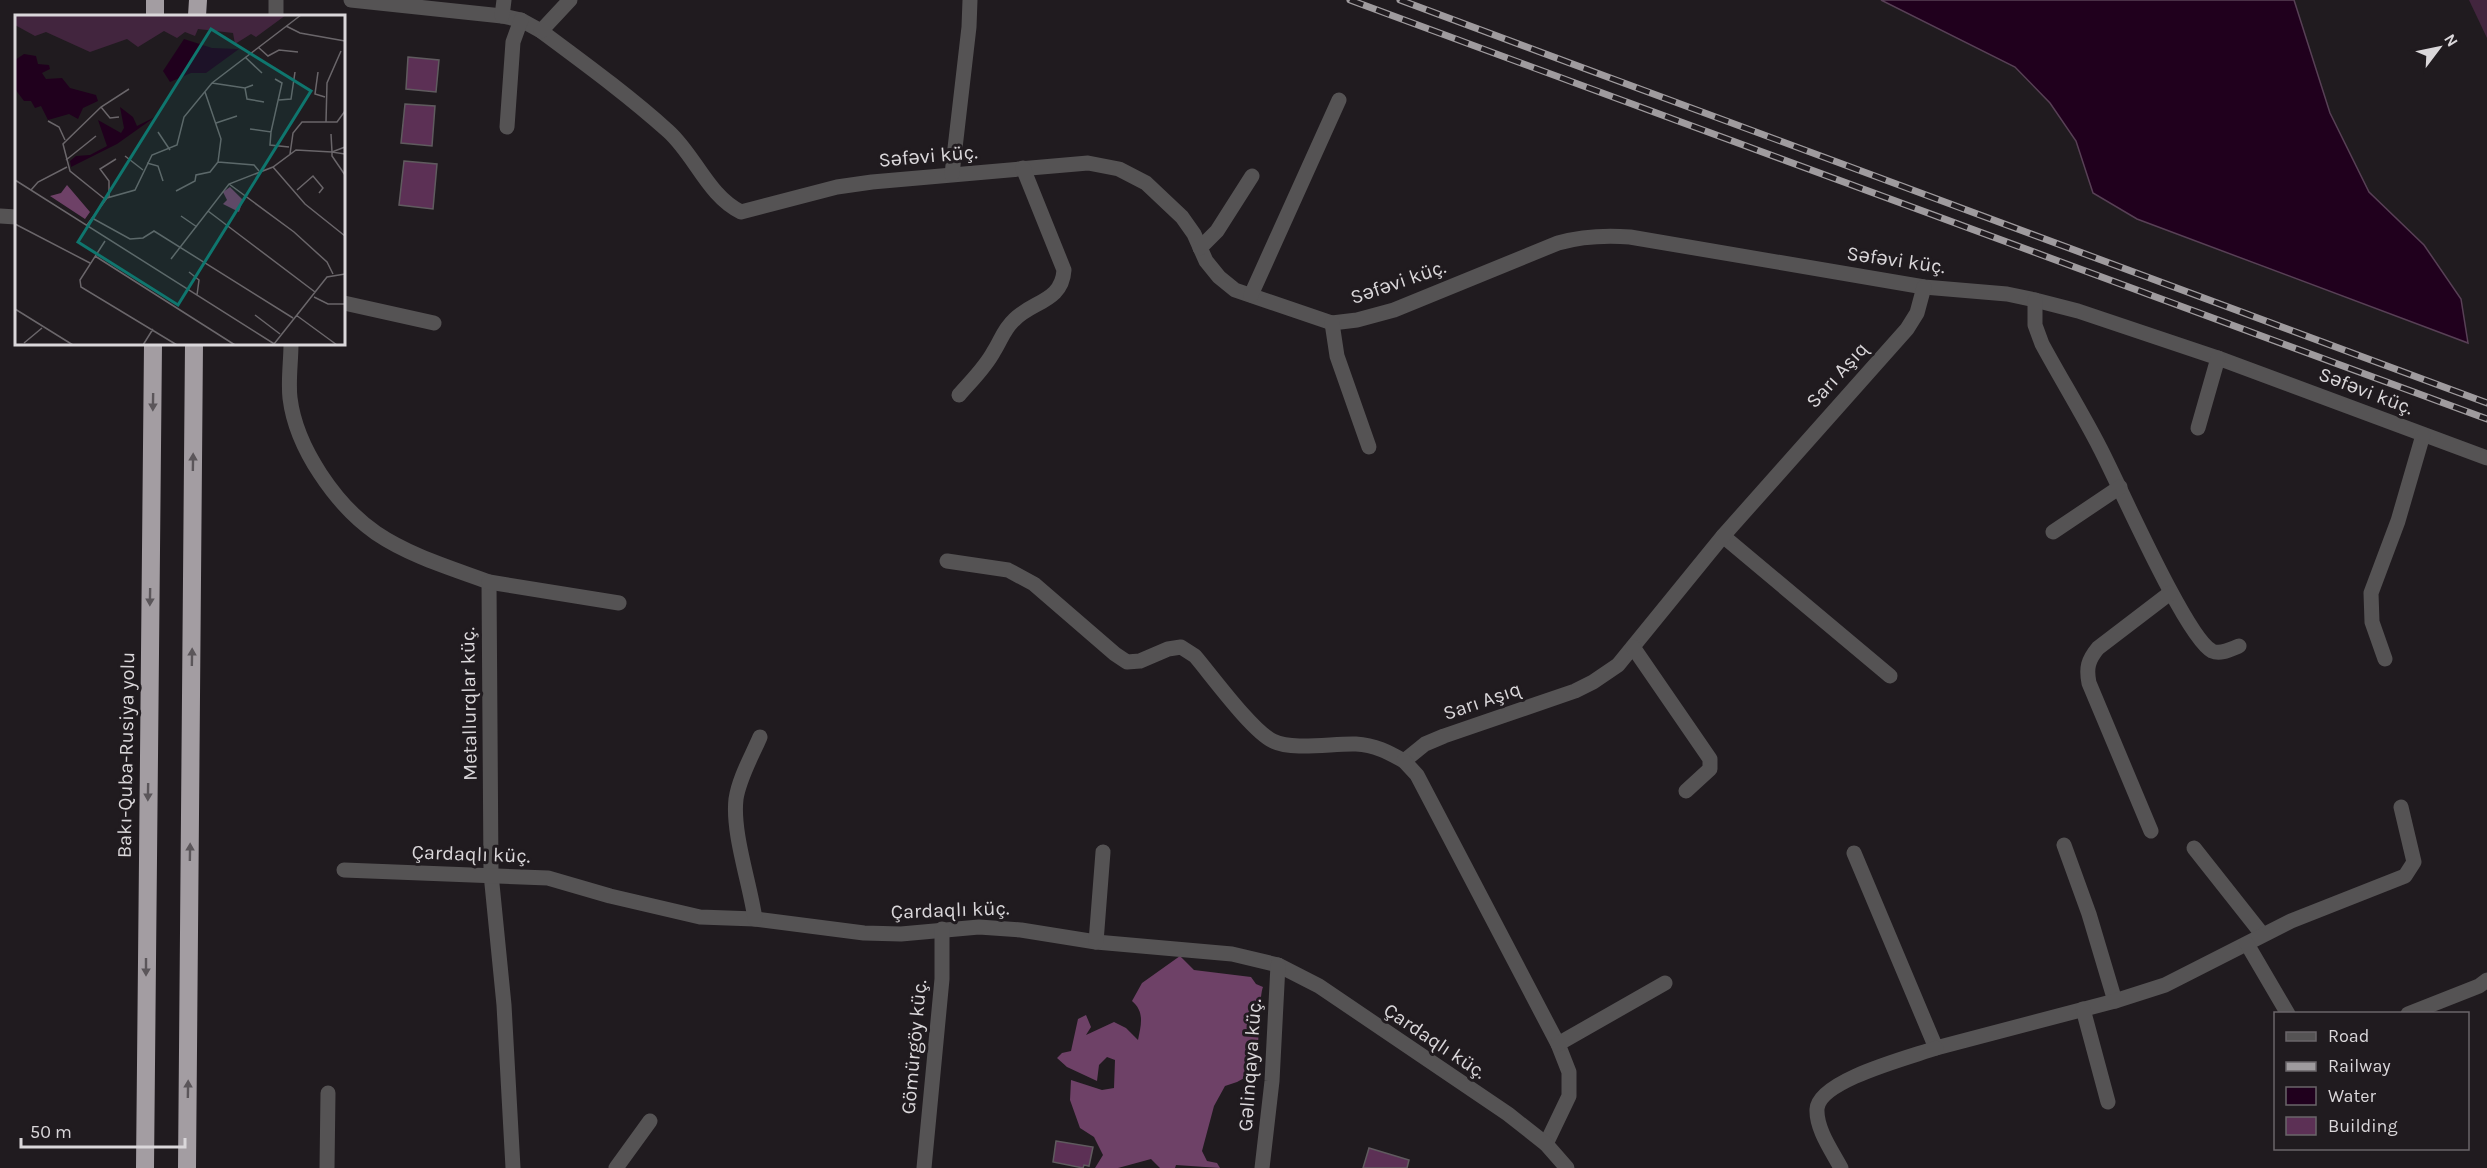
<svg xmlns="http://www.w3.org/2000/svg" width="2487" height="1168" font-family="Karla,sans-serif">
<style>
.green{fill:#42253e}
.forest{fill:#6e4167}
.water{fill:#20001d;stroke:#584056;stroke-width:1.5}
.building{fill:#5c3055;stroke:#605b5f;stroke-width:1.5}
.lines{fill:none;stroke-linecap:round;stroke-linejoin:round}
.minor{stroke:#555354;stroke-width:15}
.highway{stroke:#a39da2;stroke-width:18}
.rail-casing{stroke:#9f9b9e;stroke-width:7}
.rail{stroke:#201b1f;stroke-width:4.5;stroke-dasharray:14;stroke-linecap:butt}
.oneway{fill:#5b565a}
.labels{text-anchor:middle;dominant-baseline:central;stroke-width:6;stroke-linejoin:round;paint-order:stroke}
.street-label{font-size:20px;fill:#dad7da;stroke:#201b1f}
.inset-road{fill:none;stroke:#6a666a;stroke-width:1.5}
.view{fill:#0f766e;fill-opacity:0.15;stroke:#0f766e;stroke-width:3}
.inset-edge{fill:none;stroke:#dad7da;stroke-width:3}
</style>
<rect width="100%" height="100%" fill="#201b1f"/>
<polygon class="green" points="2469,0 2487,0 2487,38"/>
<path class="forest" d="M1180,956L1194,970L1251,977L1256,984L1263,987C1259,995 1258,1057 1257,1071L1237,1082L1225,1086L1214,1106L1202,1151L1207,1161L1217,1163L1220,1168L1176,1165L1175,1168H1160L1151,1159L1118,1168H1095L1103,1155L1094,1137L1080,1128L1070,1100L1071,1080L1102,1090L1114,1088L1115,1060L1107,1057L1099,1065L1097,1081L1067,1067L1057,1058L1062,1053L1071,1051L1078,1019L1086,1015L1091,1027L1086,1035L1114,1022L1126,1028L1138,1040C1141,1025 1145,1012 1132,1001L1142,983Z"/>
<polygon class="water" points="1881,0 2294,0 2330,113 2369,192 2424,245 2461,299 2468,343 2137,219 2093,193 2076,141 2050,103 2015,67"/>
<g class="building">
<polygon points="408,57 439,60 436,92 406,89"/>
<polygon points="405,104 435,106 432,146 401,143"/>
<polygon points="404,161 437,164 433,209 399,205"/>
<polygon points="1056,1141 1093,1147 1089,1166 1084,1165 1083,1168 1053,1162"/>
<polygon points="1369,1148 1409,1160 1407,1168 1363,1168"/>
</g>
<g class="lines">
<g class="minor">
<polyline points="276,0 276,16"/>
<path d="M351,0L502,16L521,20L541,31C584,63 628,95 668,131C695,155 708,196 741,212L837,187L872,182L1088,163L1119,169L1146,183L1182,217L1194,234L1206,261L1219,277L1235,290L1332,323L1357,320L1394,310L1558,243C1583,236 1604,235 1630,237L1924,287L2007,294L2035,300L2078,311L2218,358L2487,458"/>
<polyline points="502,16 504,0"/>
<polyline points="541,31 570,0"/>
<polyline points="507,127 513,42 521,20"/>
<polyline points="952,174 969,27 970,0"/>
<polyline points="0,216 16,217"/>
<polyline points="1200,248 1217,231 1252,176"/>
<polyline points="1251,295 1339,100"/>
<path d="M2035,300V325L2042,344C2061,379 2082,413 2100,448C2118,482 2186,638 2212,651C2221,655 2231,649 2239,646"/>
<polyline points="344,303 434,323"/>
<polyline points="1332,323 1337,356 1369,447"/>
<path d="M291,344C291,361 288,381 290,398C296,448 336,505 376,533C410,556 451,568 489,582L491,874L504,1005L513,1168"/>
<path d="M959,395C971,381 985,368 994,351C1001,340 1004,329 1014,320C1032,301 1062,302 1064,270L1023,168"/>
<polyline points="2198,428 2218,358"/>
<polyline points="2053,532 2120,487"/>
<polyline points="1723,536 1890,676"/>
<path d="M947,561L1008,570L1034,584L1115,654L1127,662L1140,661L1168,649L1181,647L1195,656C1212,676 1252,731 1273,741C1294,751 1333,743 1356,744C1375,745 1388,752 1404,761L1425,744L1444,736L1575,691L1593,682L1618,665L1723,536L1907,329L1917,313L1924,287"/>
<polyline points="489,582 619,603"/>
<polyline points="1633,647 1710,759 1710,769 1686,791"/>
<polyline points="2385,659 2372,622 2371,593 2398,521 2423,435"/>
<polyline points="1404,761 1417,775 1558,1044 1569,1072 1569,1096 1546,1144"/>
<path d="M2151,831L2089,683C2086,668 2088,660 2098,648L2170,593"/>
<polyline points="2064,845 2089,914 2115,1001"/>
<polyline points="2194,848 2262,934"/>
<polyline points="1854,853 1936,1048 2115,1001 2165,985 2291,921 2405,876 2414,862 2401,807"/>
<polyline points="344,870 548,878 610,896 700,917 755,919 864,933 901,934 979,927 1021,930 1096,942 1232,954 1278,965 1319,986 1508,1114 1546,1144 1567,1168"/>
<path d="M755,919C750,883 732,833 736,799C739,778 752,756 760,737"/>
<polyline points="1096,942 1103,852"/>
<polyline points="2247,944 2288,1014"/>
<polyline points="2083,1009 2108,1102"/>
<polyline points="2408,1014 2479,986 2487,980"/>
<polyline points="1558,1044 1665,983"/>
<polyline points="327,1168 328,1093"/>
<polyline points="616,1168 650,1121"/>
<polyline points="924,1168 942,979 942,929"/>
<polyline points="1262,1168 1272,1081 1278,965"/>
<path d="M1841,1168C1832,1151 1816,1129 1817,1109C1819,1080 1911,1057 1936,1048"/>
</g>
<g class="highway">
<polyline points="155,16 155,0"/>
<polyline points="197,16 198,0"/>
<polyline points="145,1168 153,344"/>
<polyline points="187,1168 194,344"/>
</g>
<g class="rail-casing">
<g id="rail">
<polyline points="1350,0 2487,419"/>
<polyline points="1400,0 2487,403"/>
</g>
</g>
<use href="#rail" class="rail"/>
</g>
<defs><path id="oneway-solid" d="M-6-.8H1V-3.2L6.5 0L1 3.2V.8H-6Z" transform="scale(1.5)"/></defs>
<g class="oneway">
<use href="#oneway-solid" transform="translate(153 402) rotate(91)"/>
<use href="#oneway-solid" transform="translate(193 462) rotate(-89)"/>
<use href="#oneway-solid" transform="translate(150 597) rotate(91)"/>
<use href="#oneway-solid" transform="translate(192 657) rotate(-89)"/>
<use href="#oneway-solid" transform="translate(148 792) rotate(91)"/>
<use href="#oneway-solid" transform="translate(190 852) rotate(-89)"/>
<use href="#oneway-solid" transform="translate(146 967) rotate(90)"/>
<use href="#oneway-solid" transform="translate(188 1089) rotate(-89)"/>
</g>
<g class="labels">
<g class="street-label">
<text transform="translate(928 156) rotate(-5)">Səfəvi küç.</text>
<text transform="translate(1896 260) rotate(8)">Səfəvi küç.</text>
<text transform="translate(1398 282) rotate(-19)">Səfəvi küç.</text>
<text transform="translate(1837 375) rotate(-48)">Sarı Aşıq</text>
<text transform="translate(2366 391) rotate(21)">Səfəvi küç.</text>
<text transform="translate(1482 701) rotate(-19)">Sarı Aşıq</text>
<text transform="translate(469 704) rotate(-91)">Metallurqlar küç.</text>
<text transform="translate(126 755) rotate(-89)">Bakı-Quba-Rusiya yolu</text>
<text transform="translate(471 854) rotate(2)">Çardaqlı küç.</text>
<text transform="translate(950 910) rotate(-2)">Çardaqlı küç.</text>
<text transform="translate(1435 1041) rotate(34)">Çardaqlı küç.</text>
<text transform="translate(914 1047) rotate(-85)">Gömürgöy küç.</text>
<text transform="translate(1250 1065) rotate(-86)">Gəlinqaya küç.</text>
</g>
</g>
<g transform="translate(15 15)">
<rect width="330" height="330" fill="#201b1f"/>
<path d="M0,0H271L241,22L236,19L220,29L218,18L183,14L180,21L170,17L162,23L149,16L123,32L112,24L75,37L31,17L20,21L0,10Z" fill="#42253e"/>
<path d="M52,170L75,197L70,204L35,181L46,178ZM215,172L228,185L224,197L208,189L212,185L208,177Z" fill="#6e4167"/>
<path d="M169,24L197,33L224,34L191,58H176L155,67L148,56ZM9,39L21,41L23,49L34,50L35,54L27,58L31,64L47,63L55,73L81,80L83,86L68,93L63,104L54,99L33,105L26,91L20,93L16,86H9L0,74V45ZM105,92L118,102L122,111L140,102L102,129L56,152L55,146L61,141L75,140L92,131L83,105L106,118L109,113Z" fill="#20001d"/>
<path class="inset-road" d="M271,11L285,18L330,26M243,32L253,41L264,35L283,37M230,42L247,58M303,57L300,79L310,82M197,68L230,73L238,70M230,73L232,84L249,87M264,85L276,84L280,57M86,92L95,103L104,102M33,106L44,112L50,125M311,107H322L330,96M201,108L222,101M235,114L256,117L267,68L260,64M143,117L155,135M256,117L255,130L274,132M316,119L317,137M275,139L278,118L287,107H311L312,68L326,36M330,139L317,137V141L330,160M110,141L128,155M51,145L81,121M203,147L239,150L244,156M132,148L143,151L148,166M258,152L290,189L330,221M0,165L261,330M214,169L279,217L312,247L318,259M16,175L23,167L52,152M282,175L298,161L308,173L304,178M161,176L180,166L181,160L195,157L203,147L206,124L190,77M94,182V166L85,154L101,144M91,185L55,156L48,129L86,92L114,74M193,196L300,277M166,201L182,212M77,203L115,224L128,223L139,216L278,303M0,209L75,248M72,210L92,183L120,175L137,140L162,130L169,102L197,68L286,0M90,226L65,265L66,272L162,330M80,241L220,330M156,244L214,169L258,152L281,135L317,137L330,132M174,257L184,265L182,280M299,282L313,289H330M0,294L58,330M240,300L265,319M281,300L322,330M9,328L27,313M259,329L312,262L330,259M128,330L138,314"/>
<path class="view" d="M196,14L296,76L163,290L63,227Z"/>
<rect width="330" height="330" class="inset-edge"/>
</g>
<rect x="2274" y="1012" width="195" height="138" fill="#201b1f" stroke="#6a666a" stroke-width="1.5"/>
<rect x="2286" y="1032" width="30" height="9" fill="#555354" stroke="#6a666a" stroke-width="1.5"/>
<text x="2328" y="1042" font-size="18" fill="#dad7da">Road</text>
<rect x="2286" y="1062" width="30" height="9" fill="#9f9b9e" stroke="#6a666a" stroke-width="1.5"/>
<text x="2328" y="1072" font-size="18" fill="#dad7da">Railway</text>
<rect x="2286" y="1087" width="30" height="18" fill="#20001d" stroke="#6a666a" stroke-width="1.5"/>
<text x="2328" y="1102" font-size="18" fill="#dad7da">Water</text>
<rect x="2286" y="1117" width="30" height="18" fill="#5c3055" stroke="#6a666a" stroke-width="1.5"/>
<text x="2328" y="1132" font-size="18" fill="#dad7da">Building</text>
<g transform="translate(2439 48) rotate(58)" stroke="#201b1f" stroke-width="4.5" paint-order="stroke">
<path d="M0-4.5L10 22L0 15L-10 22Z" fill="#dad7da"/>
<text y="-9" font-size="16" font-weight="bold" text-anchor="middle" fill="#dad7da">N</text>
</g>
<path d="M21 1138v9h164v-9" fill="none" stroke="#dad7da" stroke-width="3"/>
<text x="30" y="1138" font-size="18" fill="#dad7da" stroke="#201b1f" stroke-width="4.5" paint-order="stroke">50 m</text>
</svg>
